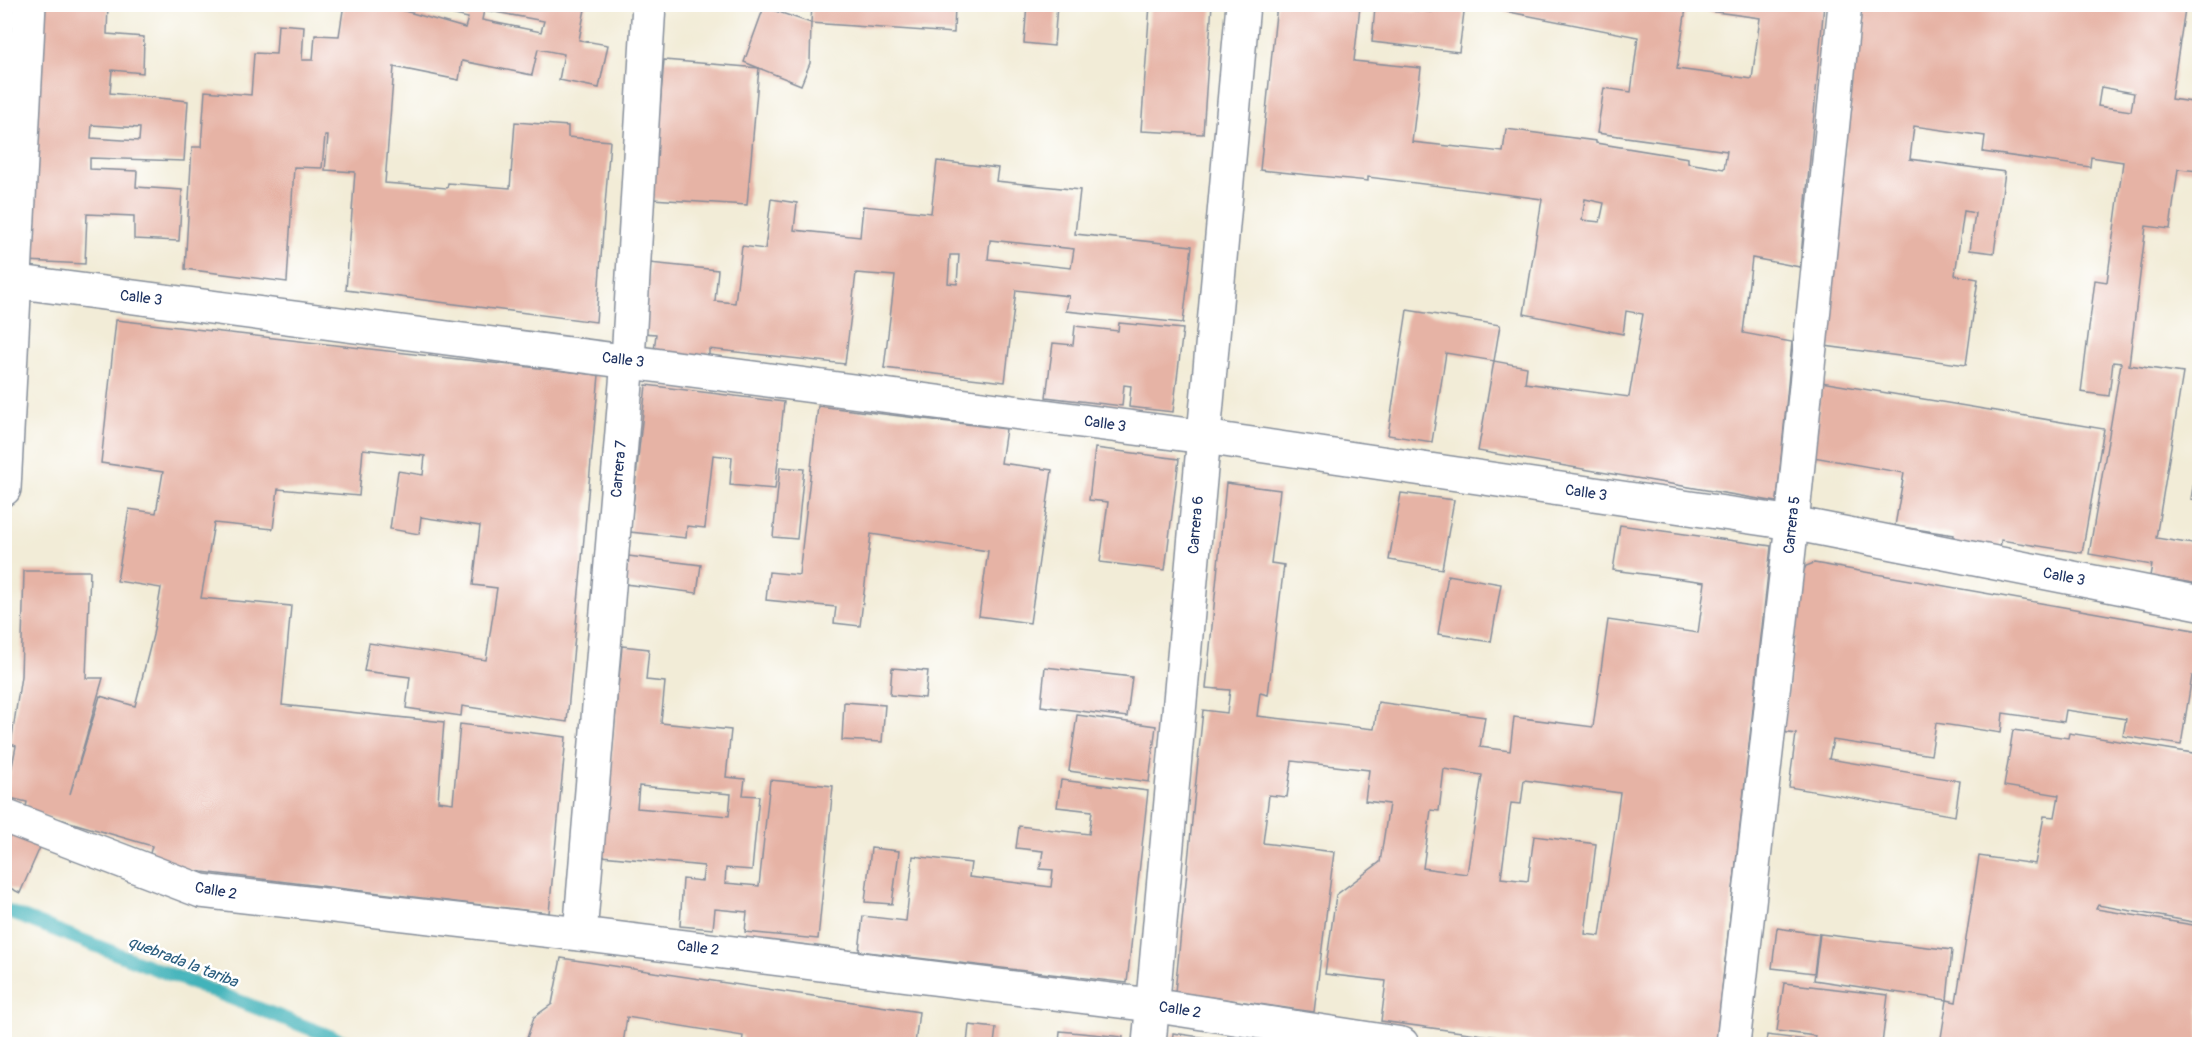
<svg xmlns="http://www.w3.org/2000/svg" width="2204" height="1049" font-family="Pangolin,sans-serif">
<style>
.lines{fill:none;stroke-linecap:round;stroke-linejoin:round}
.stream{stroke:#42b3ba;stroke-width:14}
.building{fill:#e6b3a5;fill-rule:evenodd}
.street-casing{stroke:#868e9a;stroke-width:36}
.secondary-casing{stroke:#868e9a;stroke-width:36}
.street{stroke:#fff;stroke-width:33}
.secondary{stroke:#fff;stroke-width:33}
.labels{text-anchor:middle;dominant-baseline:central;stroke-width:5;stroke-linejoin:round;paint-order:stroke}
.street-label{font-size:15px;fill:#1b2f5e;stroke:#fff}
.water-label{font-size:16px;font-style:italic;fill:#295d7e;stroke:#fff}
</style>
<rect width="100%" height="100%" fill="#fff"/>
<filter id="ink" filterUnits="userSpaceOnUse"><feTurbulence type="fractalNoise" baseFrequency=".0167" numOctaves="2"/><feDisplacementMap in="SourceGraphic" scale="12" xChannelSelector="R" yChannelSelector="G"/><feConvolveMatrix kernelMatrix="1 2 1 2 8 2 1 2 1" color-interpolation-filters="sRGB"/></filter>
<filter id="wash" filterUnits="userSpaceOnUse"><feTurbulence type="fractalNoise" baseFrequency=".008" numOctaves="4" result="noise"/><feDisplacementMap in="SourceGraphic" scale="24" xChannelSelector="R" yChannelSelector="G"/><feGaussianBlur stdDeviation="1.35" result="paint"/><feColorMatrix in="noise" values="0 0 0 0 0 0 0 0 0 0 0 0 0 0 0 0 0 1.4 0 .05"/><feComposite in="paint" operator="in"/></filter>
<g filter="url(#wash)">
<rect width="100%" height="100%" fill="#f2ecd7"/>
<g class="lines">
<polyline class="stream" points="4,910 350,1044"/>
</g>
<g id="blocks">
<g class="building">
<polygon points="5,4 8,4 6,32 5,31"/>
<path d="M40,4H108L107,34L144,37L143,73L112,70L110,93L188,101L184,161L90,158V169L137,171L136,187L182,190L179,241L134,239V216L87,214L85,264L27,261ZM92,125L140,128L139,141L91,138Z"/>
<path d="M344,4H380L465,28L468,18L442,12L444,4H586L579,40L608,45L599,88L559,80L564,54L538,49L532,75L462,61L459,80L394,67L385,183L447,188L448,183L510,188L515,122L568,126V137L610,141L596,322L346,290L355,172L325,170L328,136H325L322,168L294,167L287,282L185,269L192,147H201L205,91L251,95L254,53L276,54L278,24L304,26L302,60H313L315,35L339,36ZM484,10L544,21L541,32L482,20Z"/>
<polygon points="812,4 955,4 954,33 811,23"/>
<polygon points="1027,4 1057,4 1054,46 1024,43"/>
<polygon points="1150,4 1212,4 1203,134 1141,131"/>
<path d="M1277,4L1360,6L1354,61L1421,68L1412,142L1503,152L1506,129L1596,141V143L1688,158V163L1724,169L1727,151L1597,133L1604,88L1631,92L1638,37L1504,11L1505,4H1824L1800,267L1752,258L1743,333L1792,342L1777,502L1478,451L1494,361L1527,367L1525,383L1629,397L1643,314L1626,311L1623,334L1524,314L1542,199L1368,177V181L1260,170ZM1686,8L1760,18L1752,79L1677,69ZM1585,199L1604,203L1600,222L1582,220Z"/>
<polygon points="1434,4 1465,4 1459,52 1372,42 1375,7 1432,12"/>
<path d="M1859,4H2137L2185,9L2171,99L2199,103V171L2178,169L2170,229L2146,226L2129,365L2183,373L2156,538L2199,545V584L2150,576L2152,565L2089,554L2121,363L2113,362L2109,396L2081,392L2095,280L2107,282L2123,162L2091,157L2090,167L1983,152L1985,136L1914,126L1910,159L2005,172L1994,253L1970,250L1975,213L1964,211L1955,275L1978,279L1966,365L1825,346ZM2101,87L2134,93L2131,111L2098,106Z"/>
<polygon points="764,7 811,23 810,63 801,85 744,62"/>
<polygon points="664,60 759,68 747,205 652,199"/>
<path d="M937,161L998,168L996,181L1080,190L1075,234L1192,246L1183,323L1066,311L1069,296L1016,290L1005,382L884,368L895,276L856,273L845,364L709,349V358L654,351L656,334L642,333L650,263L718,270L715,301L735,303L742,246L765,249L771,199L797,203L794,230L860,237L863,206L931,213ZM990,240L1074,249L1071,268L988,259ZM950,255H959L957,284L948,283Z"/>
<polygon points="1407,310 1500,325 1494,361 1446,353 1432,442 1388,435"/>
<polygon points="116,320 599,375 567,722 462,706 461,716 406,708 410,677 364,671 369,643 486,660 497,588 473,585 480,526 421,517 419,534 390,529 398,471 423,475 425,456 363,449 359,496 278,489 273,529 214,523 201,598 291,606 282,705 444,722 438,801 453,803 460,724 566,737 549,913 202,872 147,864 152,846 63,820 25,812 27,802 6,797 16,746 11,744 21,676 24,571 90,571 86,678 103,678 70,794 100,696 135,706 153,635 161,588 117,581 129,509 156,513 163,472 101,463"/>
<polygon points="1119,323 1183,329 1173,412 1129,407 1131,386 1124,385 1122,406 1046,397 1053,343 1073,345 1075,326 1118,331"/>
<polygon points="1821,382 2104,429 2082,553 2001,540 2000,552 1953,544 1954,535 1895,526 1904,473 1813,457"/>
<polygon points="646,385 784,402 775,489 730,485 732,457 713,455 705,528 687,526 686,538 630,532"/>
<polygon points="818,406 1006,429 1001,463 1052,470 1030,623 979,616 988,551 871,534 860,626 834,623 836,607 766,600 769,572 799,575"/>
<polygon points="1095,448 1179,459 1165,570 1100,562 1108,502 1089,500"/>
<polygon points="2198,457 2199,457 2199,500 2191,499"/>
<polygon points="780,467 804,469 797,539 773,537"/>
<path d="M1226,483L1280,490L1271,563L1284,565L1268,695L1260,693L1257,716L1374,729L1378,702L1485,717L1480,747L1510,751L1514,717L1593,727L1608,620L1698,633L1705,582L1613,570L1620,525L1771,546L1716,1044H1549L1381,1021L1386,981L1325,974L1336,895L1380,862L1389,804L1365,801L1369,770L1292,761L1287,797L1269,795L1263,843L1334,852L1314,1012L1175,992L1203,710L1227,713L1230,690L1206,688ZM1444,769L1482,775L1467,874L1423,868L1431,810L1439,811ZM1524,780L1620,793L1600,936L1585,934L1596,844L1534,836L1528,881L1501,878L1511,803L1521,804Z"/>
<polygon points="1401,493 1454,500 1442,569 1389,560"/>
<polygon points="628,556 701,565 697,593 625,584"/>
<polygon points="1814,563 2199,631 2199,677 2192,676 2181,745 2123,736 2126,719 2066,710 2064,722 2003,713 2001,733 1936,723 1931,755 1833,740 1829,759 1960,781 1955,816 1789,787 1796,734 1782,732 1802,575 1806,566"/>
<polygon points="1448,575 1501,584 1491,642 1438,634"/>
<path d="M622,646L649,649L646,680L665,682L661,723L731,730L726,777L745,779L743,795L759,796L752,870L726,868L725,883L759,886L770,780L833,786L818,939L745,932L747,912L715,909L713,929L680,926L683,879L702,881L704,866L602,856ZM639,786L731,794L729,816L637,808Z"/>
<polygon points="1045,667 1132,677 1127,717 1041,706"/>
<polygon points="892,668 928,671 925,698 890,695"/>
<polygon points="844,702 885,705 882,742 842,740"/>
<polygon points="1077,715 1156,726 1149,782 1069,771"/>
<polygon points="2013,730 2068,738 2069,733 2199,754 2199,923 2098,905 2096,909 2199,926 2199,1044 1940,1044 1947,1000 1956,1002 1979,856 2035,864 2044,816 2055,817 2059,795 2004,786"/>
<polygon points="1061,780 1148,791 1127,983 859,951 863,916 906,921 913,856 971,863 969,877 1051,887 1053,870 1040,869 1043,851 1016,848 1019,826 1089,834 1092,811 1057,807"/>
<polygon points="4,828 42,843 20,893 4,885"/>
<polygon points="871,848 899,851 892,904 865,902"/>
<polygon points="1777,928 1819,934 1814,973 1772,968"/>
<polygon points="1820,934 1952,950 1947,1000 1814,980"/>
<polygon points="561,958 919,1012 915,1044 742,1044 743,1036 627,1017 623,1044 525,1044 534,1017 552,1004"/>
<polygon points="1784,983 1888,995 1882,1044 1766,1044 1767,1035 1814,1041 1815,1036 1777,1031"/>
<polygon points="969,1025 996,1028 994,1044 967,1044"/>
<polygon points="1060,1031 1123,1037 1122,1044 1059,1044"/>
<polygon points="1173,1033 1241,1043 1241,1044 1172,1044"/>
</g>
</g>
</g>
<g filter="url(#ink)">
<use href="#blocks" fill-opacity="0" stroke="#868e9a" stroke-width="1.5"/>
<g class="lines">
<g class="street-casing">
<g id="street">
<polyline points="4,280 1204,437 1792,523 2200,603"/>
<polyline points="4,489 29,4"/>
<polyline points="4,816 201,891 580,934 1151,1005 1402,1044"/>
<polyline points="580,934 628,360 649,4"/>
<polyline points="1733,1044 1792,523 1845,4"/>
</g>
</g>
<g class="secondary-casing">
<polyline id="secondary" points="1149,1044 1243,4"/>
</g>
<use href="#street" class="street"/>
<use href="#secondary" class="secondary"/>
</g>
</g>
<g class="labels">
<g class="street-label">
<text transform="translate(141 298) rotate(7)">Calle 3</text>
<text transform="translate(623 360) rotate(7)">Calle 3</text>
<text transform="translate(1105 424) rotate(8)">Calle 3</text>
<text transform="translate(619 469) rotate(-85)">Carrera 7</text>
<text transform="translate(1586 493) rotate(8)">Calle 3</text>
<text transform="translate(1196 525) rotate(-85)">Carrera 6</text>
<text transform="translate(1792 525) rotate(-84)">Carrera 5</text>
<text transform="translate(2064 577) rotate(11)">Calle 3</text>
<text transform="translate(216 891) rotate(10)">Calle 2</text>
<text transform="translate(698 948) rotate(7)">Calle 2</text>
<text transform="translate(1180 1010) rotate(9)">Calle 2</text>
</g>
<g class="water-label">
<text transform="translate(183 962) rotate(21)">quebrada la tariba</text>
</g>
</g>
<rect width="2204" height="1049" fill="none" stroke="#fff" stroke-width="24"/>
</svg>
